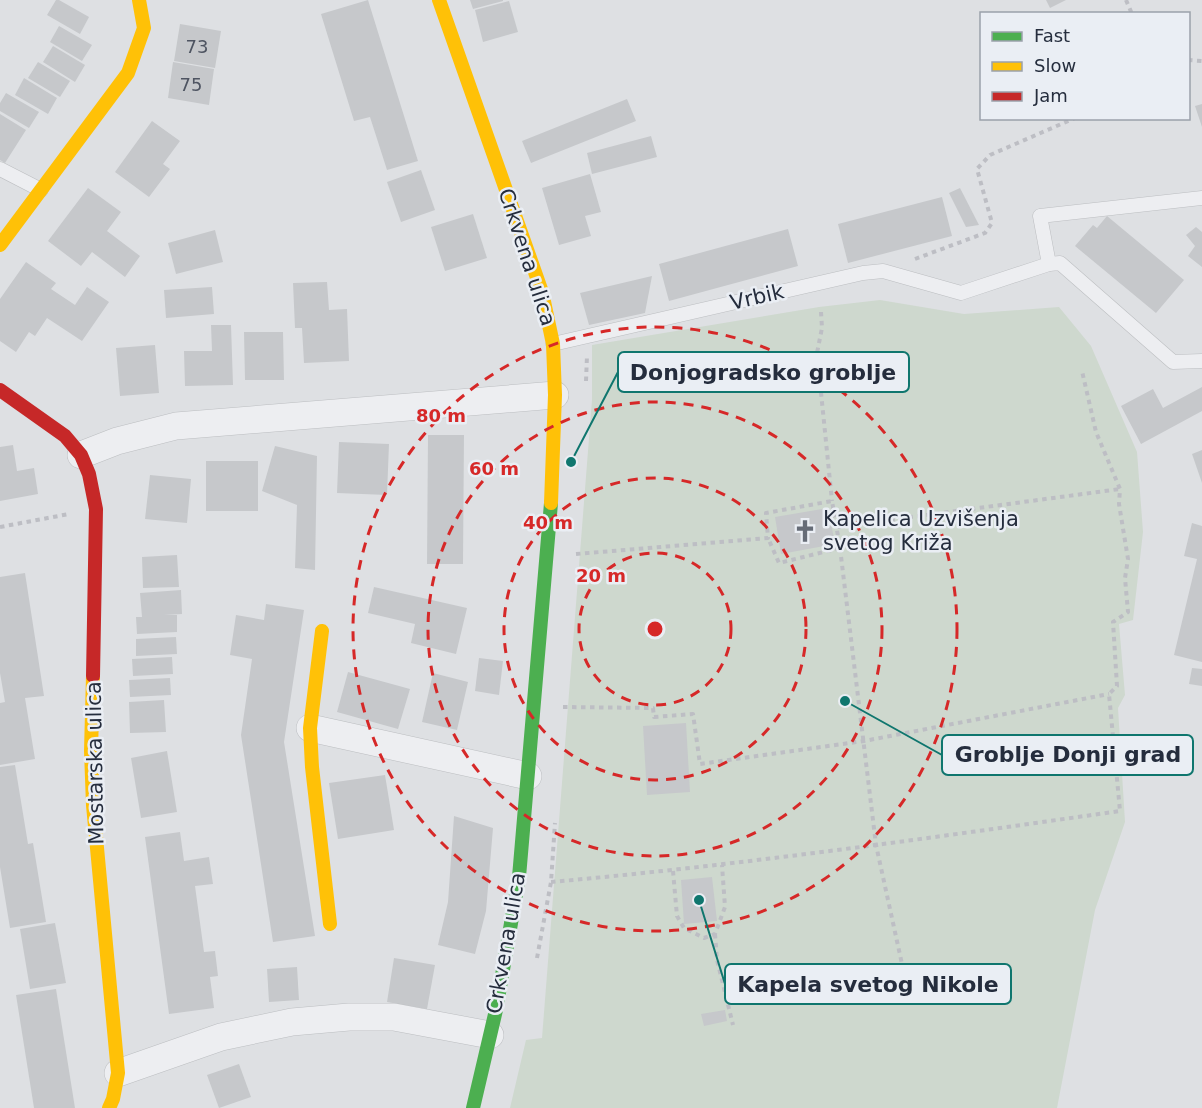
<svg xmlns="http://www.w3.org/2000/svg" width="1202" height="1108" font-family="'DejaVu Sans',sans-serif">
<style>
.green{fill:#ced8ce}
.building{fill:#c6c8cb}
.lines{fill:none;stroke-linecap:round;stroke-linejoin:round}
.lane-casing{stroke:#bcbec1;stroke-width:15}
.street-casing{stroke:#bcbec1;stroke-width:28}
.path{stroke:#bdbec4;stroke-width:4;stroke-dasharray:4.5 4.5;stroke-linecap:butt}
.lane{stroke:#edeef1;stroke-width:14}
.street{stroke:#edeef1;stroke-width:27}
.fast{stroke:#4caf50;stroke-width:14}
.slow{stroke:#ffc107;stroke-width:14}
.jam{stroke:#c62828;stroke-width:14}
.ring{fill:none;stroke:#d62828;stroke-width:3;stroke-dasharray:10 8}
.labels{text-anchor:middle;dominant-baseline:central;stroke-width:5;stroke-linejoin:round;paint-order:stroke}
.number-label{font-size:18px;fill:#4e5461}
.street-label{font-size:21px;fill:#252d3d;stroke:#eaeef4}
.poi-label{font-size:21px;fill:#252d3d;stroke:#eaeef4;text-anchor:start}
.centre{fill:#d62828;stroke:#eaeef4;stroke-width:3}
.ring-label{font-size:18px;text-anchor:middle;font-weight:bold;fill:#d62828;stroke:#eaeef4;stroke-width:5;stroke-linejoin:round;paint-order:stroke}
.leader{fill:none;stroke:#0f766e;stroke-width:2}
.callout-dot{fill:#0f766e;stroke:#eaeef4;stroke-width:2}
.callout{fill:#eaeef4;stroke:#0f766e;stroke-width:2}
.callout-label{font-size:22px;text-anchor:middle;font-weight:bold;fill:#252d3d}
</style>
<rect width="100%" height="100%" fill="#dee0e3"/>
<polygon class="green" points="880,300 964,314 1059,307 1091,346 1137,452 1143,532 1133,620 1119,624 1125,695 1118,708 1125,822 1095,910 1057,1108 510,1108 526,1040 542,1038 592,400 592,345 819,307"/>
<g class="building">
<polygon points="56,0 59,0 89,17 80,34 47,15"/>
<polygon points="368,0 418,161 387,170 370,117 354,121 321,14"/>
<polygon points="470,0 503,0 503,1 473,9"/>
<polygon points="1046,0 1066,0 1050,8"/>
<polygon points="509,1 518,32 483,42 475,10"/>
<polygon points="180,24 221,31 215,68 174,61"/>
<polygon points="59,26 92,45 82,61 50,42"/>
<polygon points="53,46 85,65 75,82 43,62"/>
<polygon points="38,62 70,81 60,97 28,78"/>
<polygon points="173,62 214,69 209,105 168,98"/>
<polygon points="24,78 57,98 48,114 15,95"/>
<polygon points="6,93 39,112 29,128 0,111 0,103"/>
<polygon points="627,99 636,121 531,163 522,141"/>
<polygon points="1202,104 1202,127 1195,106"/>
<polygon points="0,114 26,130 5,163 0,160"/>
<polygon points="152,121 180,141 163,164 170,169 149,197 115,172"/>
<polygon points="651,136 657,157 592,174 587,153"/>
<polygon points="421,170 435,210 401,222 387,182"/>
<polygon points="590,174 601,212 585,216 591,236 559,245 542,188"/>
<polygon points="88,188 121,212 107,231 140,256 125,277 92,252 81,266 48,241"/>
<polygon points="960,188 979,225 966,227 949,193"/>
<polygon points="942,197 952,236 848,263 838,224"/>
<polygon points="473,214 487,258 445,271 431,227"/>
<polygon points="1107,216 1184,280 1156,313 1075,246 1093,225 1097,228"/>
<polygon points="1196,227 1202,232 1202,267 1188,256 1195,246 1186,235"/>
<polygon points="788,229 798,266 669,301 659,264"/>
<polygon points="215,230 223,262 176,274 168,243"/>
<polygon points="26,262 56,283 51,289 75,305 87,287 109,302 82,341 47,318 35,336 29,332 16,352 0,341 0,299"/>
<polygon points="652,276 645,313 589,325 580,293"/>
<polygon points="327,282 329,310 347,309 349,361 304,363 302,328 295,328 293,283"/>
<polygon points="212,287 214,314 166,318 164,290"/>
<polygon points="211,325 231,325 233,385 185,386 184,351 212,351"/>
<polygon points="244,332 283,332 284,380 245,380"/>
<polygon points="155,345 159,393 120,396 116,348"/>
<polygon points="1202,387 1202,411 1141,444 1121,406 1153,389 1163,408"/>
<polygon points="428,435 464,435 463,564 427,564"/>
<polygon points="339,442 389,444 387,495 337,493"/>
<polygon points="13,445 17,471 34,468 38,494 0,501 0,447"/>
<polygon points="275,446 317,456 315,570 295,568 297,505 262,491"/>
<polygon points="1202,450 1202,483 1192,454"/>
<rect x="206" y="461" width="52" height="50"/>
<polygon points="150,475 191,479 187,523 145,519"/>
<polygon points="828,508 835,544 781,554 775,517"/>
<polygon points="1192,523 1202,526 1202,662 1174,655 1197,559 1184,556"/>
<polygon points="177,555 179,587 143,588 142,557"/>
<polygon points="25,573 44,696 25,698 35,759 0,765 0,703 5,702 0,673 0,577"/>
<polygon points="374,587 467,608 456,654 411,643 415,624 368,613"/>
<polygon points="181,590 182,614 164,615 177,615 177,632 137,634 136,617 142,617 140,593"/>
<polygon points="266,604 304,610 284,742 315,936 273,942 241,735 252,659 230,655 236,615 264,620"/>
<polygon points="176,637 177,654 136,656 136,639"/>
<polygon points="172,657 173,674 133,676 132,659"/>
<polygon points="479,658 503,661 499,695 475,691"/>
<polygon points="1192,668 1202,669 1202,686 1189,684"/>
<polygon points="348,672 410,689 398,729 337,712"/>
<polygon points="433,673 468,682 457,730 422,722"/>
<polygon points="170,678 171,695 130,697 129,680"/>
<polygon points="164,700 166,732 130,733 129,702"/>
<polygon points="686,723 690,792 647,795 643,726"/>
<polygon points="167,751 177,812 141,818 131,758"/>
<polygon points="15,765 28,844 33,843 46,922 10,928 0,867 0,767"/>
<polygon points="385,775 394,830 338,839 329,783"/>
<polygon points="454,816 493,828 486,911 475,954 438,945 448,902"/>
<polygon points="180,832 184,861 209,857 213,884 195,886 204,952 215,951 218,976 210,977 214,1008 169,1014 145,837"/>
<polygon points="712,877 717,921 684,924 681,880"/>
<polygon points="55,923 66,983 30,989 20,929"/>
<polygon points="394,958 435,965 427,1009 387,1002"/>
<polygon points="297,967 299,1000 269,1002 267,969"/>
<polygon points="56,989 75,1108 34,1108 16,995"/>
<polygon points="725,1010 727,1021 704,1026 701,1014"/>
<polygon points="239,1064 251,1097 219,1108 207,1075"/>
</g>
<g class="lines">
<g class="lane-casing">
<g id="lane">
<polyline points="0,169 41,190"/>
<polyline points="1049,264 1040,216 1202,198"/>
<polyline points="553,344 863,273 883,271 961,293 1049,264 1060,263 1173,362 1202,361"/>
</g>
</g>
<g class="street-casing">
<g id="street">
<polyline points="81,455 117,441 176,426 555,395"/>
<polyline points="310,728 528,776"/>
<polyline points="118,1073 221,1037 292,1022 349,1017 394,1017 490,1035"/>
</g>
</g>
<g class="path">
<polyline points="1126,0 1132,14"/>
<polyline points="1188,60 1202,61"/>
<polyline points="915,259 985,233 992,223 977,169 990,155 1075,118"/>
<polyline points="821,312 822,328 817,353 832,501"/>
<polyline points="586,381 587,356"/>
<polyline points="0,527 69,514"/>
<polyline points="837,527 1120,489"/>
<polyline points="840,548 876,845 902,964"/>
<polyline points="576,554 768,538 766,513 832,501 840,548 779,563 768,538"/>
<polyline points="563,707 653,708 654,717 693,714 700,764 864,741 1109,694"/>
<polyline points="673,871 677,916 684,928 704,938 715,934 725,907 722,865"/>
<path d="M551,882C741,865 930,838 1120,811L1109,694L1117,686L1113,622L1128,612L1125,578L1128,559L1119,504L1120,489L1096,432L1082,371"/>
<polyline points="715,934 717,960 733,1025"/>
<polyline points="537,958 551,882 555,823"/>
</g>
<use href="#lane" class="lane"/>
<use href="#street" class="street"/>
<polyline class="fast" points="473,1108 496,1010 519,877 551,503"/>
<g class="slow">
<polyline points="439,0 542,292 553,344 555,395 551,503"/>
<polyline points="0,245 128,73 144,28 139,0"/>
<polyline points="322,631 310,728 312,767 330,924"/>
<polyline points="93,676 91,751 93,805 118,1073 113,1099 109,1108"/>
</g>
<polyline class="jam" points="0,390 65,436 81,455 89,474 96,509 93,676"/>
</g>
<g class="ring">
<circle cx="655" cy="629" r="76"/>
<circle cx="655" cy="629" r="151"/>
<circle cx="655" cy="629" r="227"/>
<circle cx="655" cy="629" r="302"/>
</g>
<defs>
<g id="church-bare" transform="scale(1.8)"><path d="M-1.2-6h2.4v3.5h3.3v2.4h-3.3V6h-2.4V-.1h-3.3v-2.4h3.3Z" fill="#666c77" stroke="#eaeef4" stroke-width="2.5" paint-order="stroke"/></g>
</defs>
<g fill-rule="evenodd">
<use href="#church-bare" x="805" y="531"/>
</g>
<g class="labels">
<g class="number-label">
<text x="197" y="46">73</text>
<text x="191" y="84">75</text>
</g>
<g class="street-label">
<text transform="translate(527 257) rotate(72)">Crkvena ulica</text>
<text transform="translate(757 297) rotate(-13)">Vrbik</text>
<text transform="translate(95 763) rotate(-91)">Mostarska ulica</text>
<text transform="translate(506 943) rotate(-80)">Crkvena ulica</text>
</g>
<g class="poi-label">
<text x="823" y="519">Kapelica Uzvišenja<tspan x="823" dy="24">svetog Križa</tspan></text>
</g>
</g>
<circle cx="655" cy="629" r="9" class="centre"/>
<g class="ring-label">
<text x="441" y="422">80 m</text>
<text x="494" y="475">60 m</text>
<text x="548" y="529">40 m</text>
<text x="601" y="582">20 m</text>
</g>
<path class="leader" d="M571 462L618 372M845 701L942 755M699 900L725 984"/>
<g class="callout-dot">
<circle cx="571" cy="462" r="6"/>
<circle cx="845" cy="701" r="6"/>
<circle cx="699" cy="900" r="6"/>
</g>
<g class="callout">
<rect x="618" y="352" width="291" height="40" rx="6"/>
<rect x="942" y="735" width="251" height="40" rx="6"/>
<rect x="725" y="964" width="286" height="40" rx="6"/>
</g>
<g class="callout-label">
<text x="763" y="380">Donjogradsko groblje</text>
<text x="1068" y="762">Groblje Donji grad</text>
<text x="868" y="992">Kapela svetog Nikole</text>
</g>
<rect x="980" y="12" width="210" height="108" fill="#eaeef4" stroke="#9ba1ab" stroke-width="1.5"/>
<rect x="992" y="32" width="30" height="9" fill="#4caf50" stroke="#9ba1ab" stroke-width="1.5"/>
<text x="1034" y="42" font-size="18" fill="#252d3d">Fast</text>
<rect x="992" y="62" width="30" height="9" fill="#ffc107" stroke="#9ba1ab" stroke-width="1.5"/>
<text x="1034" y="72" font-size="18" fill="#252d3d">Slow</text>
<rect x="992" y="92" width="30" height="9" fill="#c62828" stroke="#9ba1ab" stroke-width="1.5"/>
<text x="1034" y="102" font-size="18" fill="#252d3d">Jam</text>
</svg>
